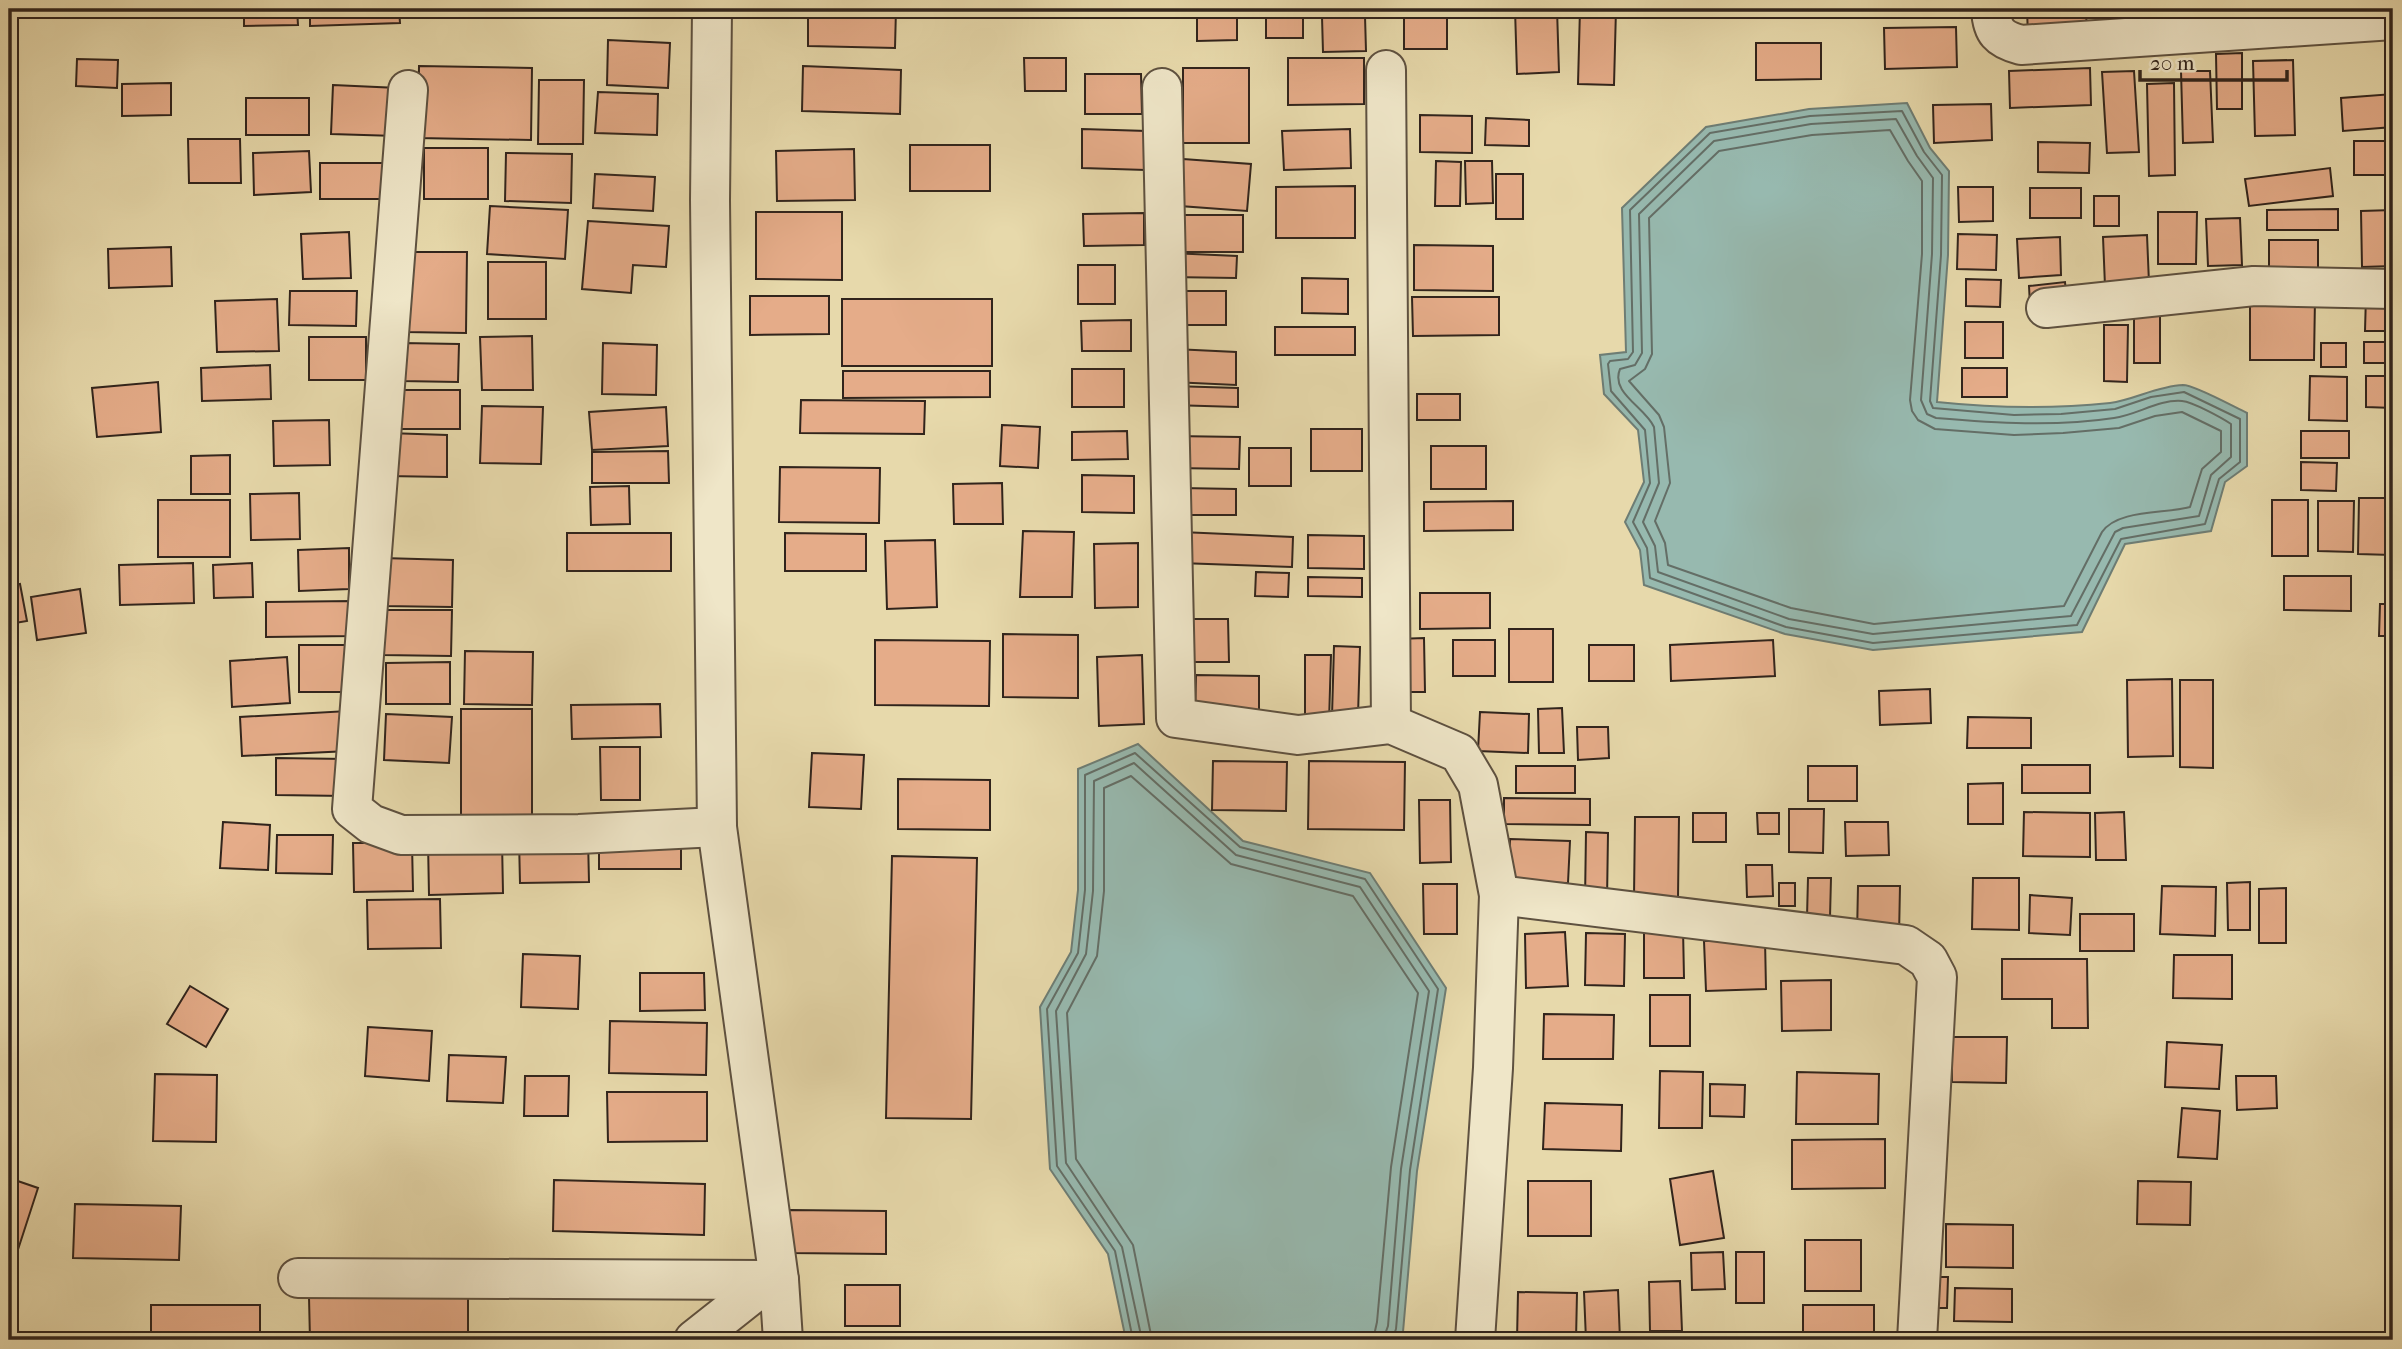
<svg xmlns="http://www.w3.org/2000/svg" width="2402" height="1349" font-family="'IM FELL French Canon',serif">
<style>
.water{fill:#97b9af;stroke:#6e7d74;stroke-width:2}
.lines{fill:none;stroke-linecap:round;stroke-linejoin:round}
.shore{stroke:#646e66;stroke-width:2}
.building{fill:#e5ac89;stroke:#31241c;stroke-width:2}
.minor-casing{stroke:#5e5140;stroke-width:42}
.minor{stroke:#efe6c8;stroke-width:38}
</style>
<rect width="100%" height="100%" fill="#e7d9ab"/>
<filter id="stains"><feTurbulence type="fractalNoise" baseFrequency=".00286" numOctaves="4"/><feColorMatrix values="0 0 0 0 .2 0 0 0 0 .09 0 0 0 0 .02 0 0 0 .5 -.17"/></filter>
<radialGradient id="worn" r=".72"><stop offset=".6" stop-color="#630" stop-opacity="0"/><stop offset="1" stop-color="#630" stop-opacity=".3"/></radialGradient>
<g class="water">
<path d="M1907,103L1930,148L1949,171L1948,255L1937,402C1994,408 2052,409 2110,403C2134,400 2157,386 2183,385C2195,385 2234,407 2247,413V466L2225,482L2211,531L2125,544L2082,632L1873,650L1785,634L1644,585L1640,550L1625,522L1644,482L1638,430L1604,394L1600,355L1626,352L1622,208L1706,127L1809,109Z"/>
<polygon points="1138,744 1243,841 1370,873 1446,988 1417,1171 1403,1332 1397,1340 1126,1340 1108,1254 1050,1169 1040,1007 1071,952 1078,890 1078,769"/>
</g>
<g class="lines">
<g class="shore">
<polygon points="1902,111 1924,152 1942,175 1941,255 1930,401 1933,408 2014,415 2061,414 2115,409 2151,397 2184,392 2240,419 2240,462 2219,479 2205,524 2121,539 2077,625 1873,643 1786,627 1650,578 1647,548 1633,522 1650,483 1645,430 1611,391 1608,364 1610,361 1628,359 1633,352 1630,210 1710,133 1810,116"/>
<path d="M1896,119L1917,156L1933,178L1932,254L1921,400L1927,414L1936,418C1995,423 2055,427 2114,418C2137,415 2159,399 2182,401C2193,402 2222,418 2231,424V457L2211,475L2199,516L2123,528L2115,532L2071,616L1873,634L1789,619L1658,572L1655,546L1643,522L1659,483L1654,427C1645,407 1610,393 1620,369L1635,365L1642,353L1639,214L1714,141L1811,124Z"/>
<path d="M1890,130L1908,161L1922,181V254L1910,400L1912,411L1918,420L1935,429L2014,435L2063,433L2119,428L2155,416L2182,412L2221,431V452L2202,469L2190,507C2165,514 2118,509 2102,532L2064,606L1874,624L1791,608L1668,565L1665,543L1655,521L1670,483L1664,427L1659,415L1629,381L1645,369L1652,354L1649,218L1719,151L1812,135Z"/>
<polyline points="1133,1340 1115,1251 1057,1166 1047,1009 1078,953 1085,890 1085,775 1135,753 1240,847 1365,879 1438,989 1410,1170 1396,1329 1392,1340"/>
<polyline points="1142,1340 1122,1247 1066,1163 1056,1011 1086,954 1093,891 1094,781 1134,763 1236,855 1360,887 1429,991 1401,1169 1388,1326 1383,1340"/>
<polyline points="1152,1340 1133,1245 1076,1159 1067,1013 1097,956 1104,891 1104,788 1131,776 1231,864 1353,896 1418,993 1391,1167 1377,1322 1373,1340"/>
</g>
</g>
<g class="building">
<polygon points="244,9 297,9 298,25 244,26"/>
<polygon points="310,9 399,9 400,23 310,26"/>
<polygon points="808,9 896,9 895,48 808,46"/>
<polygon points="1197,9 1237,9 1237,40 1197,41"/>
<rect x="1266" y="9" width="37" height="29"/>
<polygon points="1515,9 1557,9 1559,72 1517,74"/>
<polygon points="1580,9 1616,9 1614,85 1578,84"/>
<polygon points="2027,9 2086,9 2087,36 2028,37"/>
<polygon points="2101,9 2127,9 2126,23 2101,23"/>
<rect x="1404" y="15" width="43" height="34"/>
<polygon points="1365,16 1366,51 1323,52 1322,17"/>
<polygon points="1956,27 1957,67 1885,69 1884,28"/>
<polygon points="608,40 670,43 668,88 607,85"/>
<polygon points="1756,43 1821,43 1821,79 1756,80"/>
<polygon points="2242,53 2242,109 2217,109 2216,54"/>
<polygon points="1024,58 1066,58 1066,91 1025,91"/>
<polygon points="1288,58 1364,58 1364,104 1288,105"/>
<polygon points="77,59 118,60 117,88 76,86"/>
<polygon points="2293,60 2295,135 2255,136 2253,61"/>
<polygon points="419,66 532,68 531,140 418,138"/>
<polygon points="803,66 901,70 900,114 802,111"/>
<rect x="1183" y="68" width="66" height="75"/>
<polygon points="2090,68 2091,105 2010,108 2009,71"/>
<polygon points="2134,71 2139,152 2107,153 2102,72"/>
<polygon points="2181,71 2210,71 2213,142 2183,143"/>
<polygon points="1085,74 1141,74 1142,114 1085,114"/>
<polygon points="539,80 584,80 583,144 538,144"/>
<polygon points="171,83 171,115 122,116 122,84"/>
<polygon points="2174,83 2175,175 2149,176 2147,84"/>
<polygon points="333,85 398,88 396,136 331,134"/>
<polygon points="598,92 658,94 657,135 595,133"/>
<polygon points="2393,94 2393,127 2343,131 2341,98"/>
<rect x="246" y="98" width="63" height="37"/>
<polygon points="1991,104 1992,140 1934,143 1933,105"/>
<polygon points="1420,115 1472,116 1472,153 1420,152"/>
<polygon points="1486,118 1529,120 1529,146 1485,145"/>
<polygon points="1082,129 1147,131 1146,170 1082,168"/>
<polygon points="1350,129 1351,168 1284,170 1282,131"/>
<polygon points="188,139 240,139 241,183 189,183"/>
<rect x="2354" y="141" width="39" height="34"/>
<polygon points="2038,142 2090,143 2089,173 2038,172"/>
<rect x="910" y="145" width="80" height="46"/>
<rect x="424" y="148" width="64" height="51"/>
<polygon points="854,149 855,200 777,201 776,151"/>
<polygon points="309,151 311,192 254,195 253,153"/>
<polygon points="506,153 572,154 571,203 505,201"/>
<polygon points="1183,159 1251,164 1247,211 1180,206"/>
<polygon points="1436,161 1461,162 1460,206 1435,206"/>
<polygon points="1465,161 1492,161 1493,203 1466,204"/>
<rect x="320" y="163" width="66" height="36"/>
<polygon points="2330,168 2333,196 2249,206 2245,179"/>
<polygon points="595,174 655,177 653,211 593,208"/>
<rect x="1496" y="174" width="27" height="45"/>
<polygon points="1355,186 1355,238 1276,238 1276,187"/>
<polygon points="1958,187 1993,187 1993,221 1959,222"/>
<rect x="2030" y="188" width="51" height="30"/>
<rect x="2094" y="196" width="25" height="30"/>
<polygon points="490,206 568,210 565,259 487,254"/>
<polygon points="2338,209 2338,230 2267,230 2267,210"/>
<polygon points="2393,210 2393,266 2362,267 2361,211"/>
<polygon points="756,212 842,212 842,280 756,279"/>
<polygon points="2158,212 2197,212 2196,264 2158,264"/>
<polygon points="1144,213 1144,245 1084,246 1083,214"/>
<rect x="1177" y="215" width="66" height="37"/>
<polygon points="2240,218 2242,265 2208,266 2206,219"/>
<polygon points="588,221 669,226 666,267 633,265 631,293 582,289"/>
<polygon points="349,232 351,278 303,279 301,234"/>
<polygon points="1958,234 1997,235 1996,270 1957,269"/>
<polygon points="2147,235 2149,283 2105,286 2103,237"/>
<polygon points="2060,237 2061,275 2019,278 2017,239"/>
<rect x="2269" y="240" width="49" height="33"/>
<polygon points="1414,245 1493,246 1493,291 1414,290"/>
<polygon points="171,247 172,286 109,288 108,249"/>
<polygon points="406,252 467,252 466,333 405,332"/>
<polygon points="1170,253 1237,256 1236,278 1169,277"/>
<rect x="488" y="262" width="58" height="57"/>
<rect x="1078" y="265" width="37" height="39"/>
<polygon points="1302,278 1348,279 1348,314 1302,313"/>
<polygon points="1966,279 2001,280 2000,307 1966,306"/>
<polygon points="2065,282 2067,302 2030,305 2029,286"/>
<polygon points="290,291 357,291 356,326 289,325"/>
<polygon points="1170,291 1226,291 1226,325 1169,325"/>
<polygon points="2366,295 2393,295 2393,331 2365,331"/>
<polygon points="750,296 829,296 829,334 750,335"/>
<polygon points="1412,297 1499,297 1499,335 1413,336"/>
<polygon points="2250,297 2315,298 2314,360 2250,360"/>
<polygon points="277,299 279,351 217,352 215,301"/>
<rect x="842" y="299" width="150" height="67"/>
<rect x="2134" y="313" width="26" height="50"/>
<polygon points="1131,320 1131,351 1082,351 1081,321"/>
<rect x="1965" y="322" width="38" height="36"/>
<polygon points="2104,325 2128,325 2127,382 2104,381"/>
<rect x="1275" y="327" width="80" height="28"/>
<polygon points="532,336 533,390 482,390 480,337"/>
<rect x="309" y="337" width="57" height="43"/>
<rect x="2364" y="342" width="29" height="21"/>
<polygon points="402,343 459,344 458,382 401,381"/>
<polygon points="603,343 657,345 656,395 602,394"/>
<rect x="2321" y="343" width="25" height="24"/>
<polygon points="1174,349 1236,352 1236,385 1172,382"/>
<polygon points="270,365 271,399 202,401 201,368"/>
<rect x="1962" y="368" width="45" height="29"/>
<rect x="1072" y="369" width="52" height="38"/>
<polygon points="843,371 990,371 990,397 843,398"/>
<polygon points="2310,376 2347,377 2347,421 2309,420"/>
<polygon points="2366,376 2393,376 2393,408 2366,407"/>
<polygon points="158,382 161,432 97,437 92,388"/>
<polygon points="1172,386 1238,388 1238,407 1171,405"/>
<rect x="396" y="390" width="64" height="39"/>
<rect x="1417" y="394" width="43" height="26"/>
<polygon points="801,400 925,401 924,434 800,433"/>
<polygon points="482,406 543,407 541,464 480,463"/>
<polygon points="666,407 668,446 592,450 589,412"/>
<polygon points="329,420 330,465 274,466 273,421"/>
<polygon points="1002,425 1040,427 1038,468 1000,466"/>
<rect x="1311" y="429" width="51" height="42"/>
<polygon points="1127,431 1128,459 1072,460 1072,432"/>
<rect x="2301" y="431" width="48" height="27"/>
<polygon points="388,433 447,435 447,477 387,476"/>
<polygon points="1174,436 1240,437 1239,469 1173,468"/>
<rect x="1431" y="446" width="55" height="43"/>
<rect x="1249" y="448" width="42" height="38"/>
<polygon points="668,451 669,483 592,483 592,452"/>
<polygon points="230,455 230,494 191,494 191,456"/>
<polygon points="2301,462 2337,463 2336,491 2301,490"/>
<polygon points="780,467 880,468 879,523 779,522"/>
<polygon points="1082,475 1134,476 1134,513 1082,512"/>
<polygon points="1002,483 1003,524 954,524 953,484"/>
<polygon points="629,486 630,524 591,525 590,487"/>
<polygon points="1181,488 1236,489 1236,515 1180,515"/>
<polygon points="299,493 300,539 251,540 250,494"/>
<polygon points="2359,498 2393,498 2392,555 2358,554"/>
<rect x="158" y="500" width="72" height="57"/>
<rect x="2272" y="500" width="36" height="56"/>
<polygon points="1513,501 1513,530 1424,531 1424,502"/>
<polygon points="2318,501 2354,501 2353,552 2318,551"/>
<polygon points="1023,531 1074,532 1072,597 1020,597"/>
<polygon points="1181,532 1293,537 1292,567 1180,563"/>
<rect x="567" y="533" width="104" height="38"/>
<polygon points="785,533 866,534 866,571 785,571"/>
<polygon points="1308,535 1364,536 1364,569 1308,568"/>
<polygon points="935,540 937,607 887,609 885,541"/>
<polygon points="1138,543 1138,607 1095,608 1094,544"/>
<polygon points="349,548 349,589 299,591 298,550"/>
<polygon points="382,558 453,560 452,607 382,606"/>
<polygon points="193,563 194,603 120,605 119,565"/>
<polygon points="252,563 253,597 214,598 213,565"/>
<polygon points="1256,572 1289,573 1288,597 1255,596"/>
<polygon points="2284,576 2351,576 2351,611 2284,610"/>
<polygon points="1308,577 1362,578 1362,597 1308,596"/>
<polygon points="20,584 27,621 9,624 9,586"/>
<polygon points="80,589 86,633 37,640 31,597"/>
<polygon points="1420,593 1490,593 1490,628 1420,629"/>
<polygon points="353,601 354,636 266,637 266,602"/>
<polygon points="2380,604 2393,604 2393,636 2379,636"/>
<polygon points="382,610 452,610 451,656 382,655"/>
<polygon points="1180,619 1228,619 1229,662 1180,662"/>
<rect x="1509" y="629" width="44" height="53"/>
<polygon points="1003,634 1078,635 1078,698 1003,697"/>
<polygon points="1424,638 1425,692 1398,692 1397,639"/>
<polygon points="875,640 990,641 989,706 875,705"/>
<rect x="1453" y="640" width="42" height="36"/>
<polygon points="1773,640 1775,676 1671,681 1670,645"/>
<rect x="299" y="645" width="55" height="47"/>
<rect x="1589" y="645" width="45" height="36"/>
<polygon points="1334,646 1360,647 1358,716 1332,716"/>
<polygon points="465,651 533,652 532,705 464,704"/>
<polygon points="1142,655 1144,724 1099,726 1097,657"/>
<polygon points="1305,655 1331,655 1329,722 1305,722"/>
<polygon points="287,657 290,703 232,707 230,661"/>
<polygon points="450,662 450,704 386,704 386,663"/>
<polygon points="1196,675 1259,676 1259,717 1195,715"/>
<polygon points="2172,679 2173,756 2128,757 2127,680"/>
<polygon points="2180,680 2213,680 2213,768 2180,767"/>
<polygon points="1930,689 1931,723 1880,725 1879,691"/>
<polygon points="660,704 661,737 572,739 571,705"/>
<polygon points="1562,708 1564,753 1539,753 1538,709"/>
<rect x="461" y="709" width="71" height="117"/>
<polygon points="348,711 349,751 242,756 240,717"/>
<polygon points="1480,712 1529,714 1528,753 1478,751"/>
<polygon points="386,714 452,717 449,763 384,760"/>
<polygon points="1968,717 2031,718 2031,748 1967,748"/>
<polygon points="1577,727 1608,727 1609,758 1578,760"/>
<polygon points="600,747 640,747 640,800 601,800"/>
<polygon points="812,753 864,755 861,809 809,807"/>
<polygon points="276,758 346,759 345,796 276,795"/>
<polygon points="1213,761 1287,762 1286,811 1212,810"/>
<polygon points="1309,761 1405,762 1404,830 1308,829"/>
<rect x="2022" y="765" width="68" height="28"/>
<rect x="1516" y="766" width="59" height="27"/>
<rect x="1808" y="766" width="49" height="35"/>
<polygon points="898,779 990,780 990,830 898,829"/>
<polygon points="2003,783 2003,824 1968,824 1968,784"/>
<polygon points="1504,798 1590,799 1590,825 1504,824"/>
<polygon points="1419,800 1450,800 1451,862 1420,863"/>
<polygon points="1789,809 1824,809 1823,853 1789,852"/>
<polygon points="2024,812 2090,813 2090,857 2023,856"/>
<polygon points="2124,812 2126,860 2096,860 2095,813"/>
<rect x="1693" y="813" width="33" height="29"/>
<polygon points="1757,813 1779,813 1779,834 1758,834"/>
<polygon points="1635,817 1679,817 1678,898 1634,897"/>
<polygon points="223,822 270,825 268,870 220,868"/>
<polygon points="1845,822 1888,822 1889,855 1846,856"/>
<polygon points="1586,832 1608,833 1607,901 1585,901"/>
<polygon points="277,835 333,835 332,874 276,873"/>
<rect x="599" y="835" width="82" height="34"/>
<polygon points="588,838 589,882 520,883 519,839"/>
<polygon points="1510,839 1570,841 1568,883 1509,882"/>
<polygon points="502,841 503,893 429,895 428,842"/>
<polygon points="353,843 412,843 413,891 354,892"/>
<polygon points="892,856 977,858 971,1119 886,1118"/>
<polygon points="1746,865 1772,865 1773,896 1747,897"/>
<polygon points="1808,878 1831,878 1830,917 1807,917"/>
<polygon points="1973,878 2019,878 2019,930 1972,929"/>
<polygon points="2250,882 2250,930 2228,930 2227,883"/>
<rect x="1779" y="883" width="16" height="23"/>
<polygon points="1423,884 1457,884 1457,934 1424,934"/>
<polygon points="1858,886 1900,886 1899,936 1857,935"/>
<polygon points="2162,886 2216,887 2215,936 2160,934"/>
<polygon points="2286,888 2286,943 2259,943 2259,889"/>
<polygon points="2030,895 2072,898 2070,935 2029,933"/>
<polygon points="440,899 441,948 368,949 367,900"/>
<rect x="2080" y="914" width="54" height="37"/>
<polygon points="1644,928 1683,928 1684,978 1644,978"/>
<polygon points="1565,932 1568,986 1526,988 1525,934"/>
<polygon points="1586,933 1625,934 1624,986 1585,985"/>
<polygon points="1765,939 1766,989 1706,991 1704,941"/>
<polygon points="523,954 580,956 578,1009 521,1007"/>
<polygon points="2174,955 2232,955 2232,999 2173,998"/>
<polygon points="2002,959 2087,959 2088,1028 2052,1028 2052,999 2002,999"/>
<polygon points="640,973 704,973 705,1010 640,1011"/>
<polygon points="1831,980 1831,1030 1782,1031 1781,981"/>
<polygon points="190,986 228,1009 206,1047 167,1024"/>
<rect x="1650" y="995" width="40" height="51"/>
<polygon points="1544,1014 1614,1015 1613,1059 1543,1059"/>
<polygon points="610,1021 707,1023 706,1075 609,1073"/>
<polygon points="368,1027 432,1031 429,1081 365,1076"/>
<polygon points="1952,1037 2007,1037 2006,1083 1952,1082"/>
<polygon points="2167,1042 2222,1045 2219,1089 2165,1087"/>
<polygon points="449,1055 506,1057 503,1103 447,1101"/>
<polygon points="1660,1071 1703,1072 1702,1128 1659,1128"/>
<polygon points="1797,1072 1879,1074 1878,1124 1796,1124"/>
<polygon points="155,1074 217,1075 216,1142 153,1141"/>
<polygon points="525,1076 569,1076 568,1116 524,1116"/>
<polygon points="2236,1076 2276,1076 2277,1108 2237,1110"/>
<polygon points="1710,1084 1745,1085 1744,1117 1710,1116"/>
<polygon points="607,1092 707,1092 707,1141 608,1142"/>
<polygon points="1545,1103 1622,1105 1621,1151 1543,1149"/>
<polygon points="2182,1108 2220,1111 2217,1159 2178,1157"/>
<polygon points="1885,1139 1885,1188 1792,1189 1792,1140"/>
<polygon points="1713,1171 1724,1238 1680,1245 1670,1179"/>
<polygon points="9,1178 38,1188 12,1268 9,1267"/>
<polygon points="554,1180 705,1184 704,1235 553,1231"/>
<rect x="1528" y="1181" width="63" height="55"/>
<polygon points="2138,1181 2191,1182 2190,1225 2137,1224"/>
<polygon points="75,1204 181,1206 179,1260 73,1258"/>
<polygon points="789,1210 886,1211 886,1254 789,1253"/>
<polygon points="1946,1224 2013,1225 2013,1268 1946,1267"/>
<rect x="1805" y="1240" width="56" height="51"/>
<polygon points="1723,1252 1725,1289 1692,1290 1691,1253"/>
<rect x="1736" y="1252" width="28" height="51"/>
<polygon points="1925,1277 1948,1277 1947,1308 1925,1308"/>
<polygon points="1680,1281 1682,1331 1650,1331 1649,1282"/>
<rect x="845" y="1285" width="55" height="41"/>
<polygon points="1955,1288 2012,1289 2012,1322 1954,1321"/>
<polygon points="1618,1290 1620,1340 1586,1340 1584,1292"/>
<polygon points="1518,1292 1577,1293 1576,1340 1517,1340"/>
<polygon points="468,1296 468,1340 310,1340 309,1297"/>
<rect x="151" y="1305" width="109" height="35"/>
<rect x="1803" y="1305" width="71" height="35"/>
<polygon points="1935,1335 1993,1336 1993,1340 1935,1340"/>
</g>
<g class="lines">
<g class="minor-casing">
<g id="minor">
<polyline points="712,9 710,200 717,827 779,1280 783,1340"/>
<path d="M1991,9C1992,32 1999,39 2021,45L2393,20"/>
<polyline points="1386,70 1391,724"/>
<polyline points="1162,88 1176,718 1298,735 1391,724 1459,753 1478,785 1499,895 1493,1068 1475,1340"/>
<polyline points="408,90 352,809 371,824 401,835 579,834 717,827"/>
<polyline points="2046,308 2254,286 2393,289"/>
<polyline points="1499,895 1906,945 1928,960 1937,977 1917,1340"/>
<polyline points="298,1278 779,1280"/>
<polyline points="694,1340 771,1279"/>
</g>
</g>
<use href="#minor" class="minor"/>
</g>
<rect width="2402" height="1349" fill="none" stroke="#e7d9ab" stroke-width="35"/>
<rect x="10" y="10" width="2381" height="1328" fill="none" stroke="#31241c" stroke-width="3.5"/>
<rect x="18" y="18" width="2367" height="1314" fill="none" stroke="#31241c" stroke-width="2"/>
<path d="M2140 70v10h147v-10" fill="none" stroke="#31241c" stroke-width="3.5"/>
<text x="2150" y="70" font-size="21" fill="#31241c" stroke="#efe6c8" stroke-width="5" paint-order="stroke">20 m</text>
<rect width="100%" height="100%" filter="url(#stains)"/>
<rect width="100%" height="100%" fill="url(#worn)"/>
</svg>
